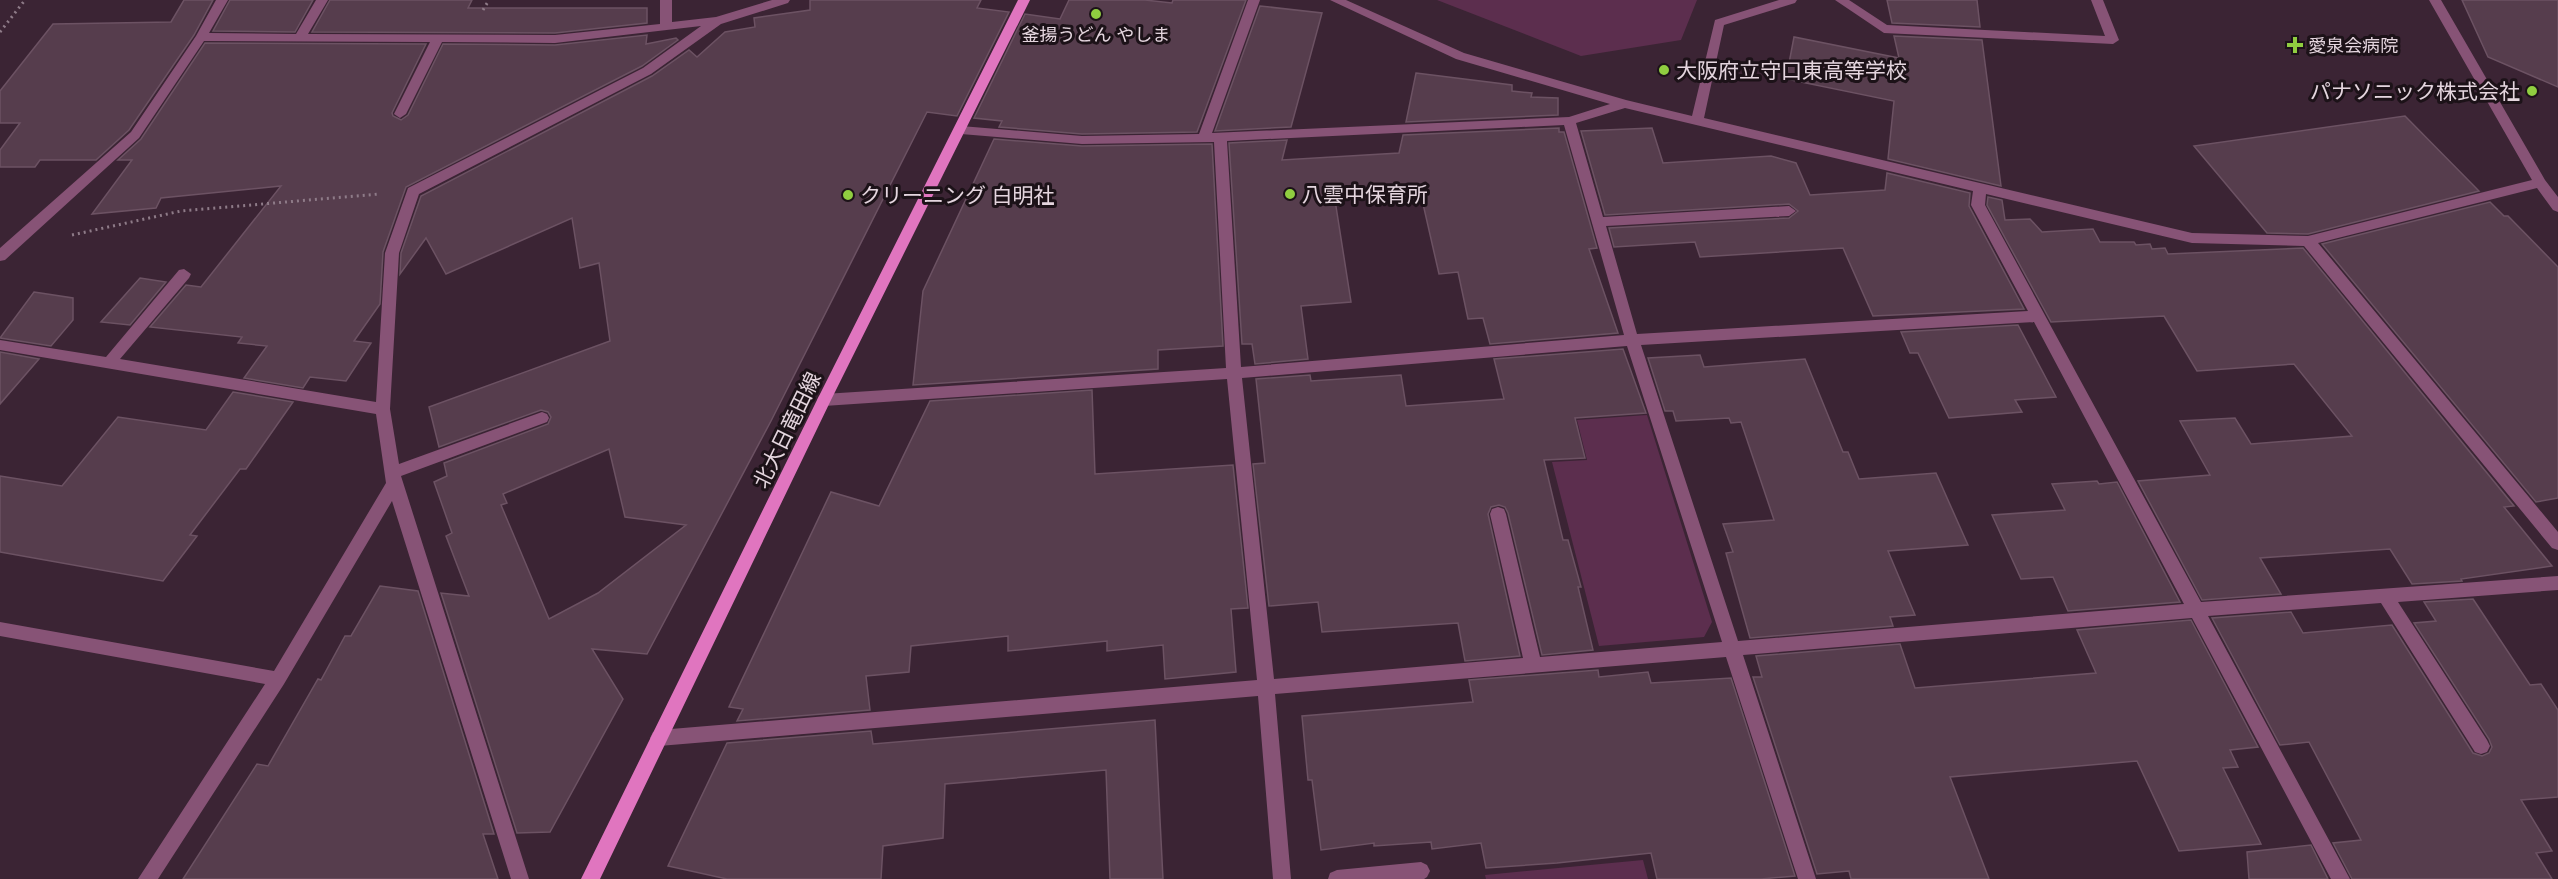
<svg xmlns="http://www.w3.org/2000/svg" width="2558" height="879" font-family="Lora,'Noto Sans JP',serif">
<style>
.green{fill:#5c2e4e}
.building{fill:#563d4d;stroke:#6c5263;stroke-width:1.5;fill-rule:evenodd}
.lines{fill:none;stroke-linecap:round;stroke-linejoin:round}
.path{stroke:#8e7b88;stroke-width:3;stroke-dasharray:2 4;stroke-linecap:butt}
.minor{fill:#875376;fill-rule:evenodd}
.major{fill:#e075bf;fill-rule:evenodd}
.poi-dot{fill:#90cd40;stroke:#1c1218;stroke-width:2}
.labels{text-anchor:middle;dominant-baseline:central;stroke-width:6;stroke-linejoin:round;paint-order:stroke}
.far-poi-label{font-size:18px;fill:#e4d5de;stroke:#1c1218}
.poi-label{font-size:21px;fill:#e4d5de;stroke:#1c1218;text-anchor:start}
.street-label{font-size:21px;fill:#e4d5de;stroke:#1c1218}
</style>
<rect width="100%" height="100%" fill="#3b2434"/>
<g class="green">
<polygon points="1437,0 1697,0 1681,40 1581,56"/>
<polygon points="1647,415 1712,622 1704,637 1599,646 1552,462 1587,460 1577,420"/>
<polygon points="1643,860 1648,879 1486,879 1485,875"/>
</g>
<g class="building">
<polygon points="184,0 213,0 194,35 129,130 96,160 40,160 35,167 0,167 0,150 20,123 0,123 0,91 53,24 171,22"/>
<polygon points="230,0 313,0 295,32 213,31"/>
<polygon points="330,0 472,0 468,8 647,8 647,23 555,33 312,32"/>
<path d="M810,0H981L977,8L1009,12L957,116L927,112L771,421L647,654L592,649L623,699L550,832L517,833L441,593L469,596L446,536L452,533L434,482L447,476L444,463L548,424L551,417L548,412L541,410L439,447L429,407L610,341L599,263L580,268L572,218L446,274L426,238L400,274L401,253L421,196L652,76L689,50L697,57L725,32L755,27L754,18L810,10ZM609,449L625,517L686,525L598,593L549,619L501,505L507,503L503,494Z"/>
<polygon points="1069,0 1145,0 1172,3 1173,0 1246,0 1197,132 1082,134 999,127 1002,121 974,118 1025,14 1060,19"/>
<polygon points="1887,0 1977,0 1980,27 1892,23"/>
<polygon points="2462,0 2558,0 2558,87 2488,57"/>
<polygon points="1260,6 1322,13 1291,127 1215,131"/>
<polygon points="647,35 646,44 676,38 678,40 642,66 406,187 383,252 380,304 354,341 371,343 346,381 310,377 303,388 244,378 267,346 238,343 242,337 150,327 186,285 201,287 281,186 161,198 156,208 92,214 132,160 118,160 141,139 205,43 426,44 392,113 393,116 401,120 408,115 443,44 555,45"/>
<polygon points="1894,36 1982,40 2001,186 1888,159 1894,101 1786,79 1794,37 1899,58"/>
<polygon points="1416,73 1512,85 1512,91 1532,93 1531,97 1558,98 1558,115 1406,122"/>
<polygon points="2405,116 2479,191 2308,234 2267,233 2194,146"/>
<polygon points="1559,128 1559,132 1564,132 1597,248 1589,249 1618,333 1490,344 1483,318 1468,319 1458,272 1439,274 1421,195 1335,200 1351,302 1301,306 1308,359 1255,364 1252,344 1242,344 1229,143 1287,140 1282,160 1399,153 1403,135"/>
<polygon points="1652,128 1663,163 1771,156 1796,163 1810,195 1885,190 1887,173 1970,193 1969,206 2024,309 1873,316 1843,248 1700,257 1695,242 1614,247 1609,228 1789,218 1798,211 1789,204 1605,215 1581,131"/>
<polygon points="994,139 1082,146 1212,144 1223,346 1158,350 1158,369 913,385 923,291"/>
<polygon points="1988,197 2002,200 2005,220 2030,219 2042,232 2093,229 2100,242 2134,242 2136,245 2150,244 2152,249 2165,248 2168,254 2303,248 2514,506 2504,507 2552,566 2461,579 2462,581 2412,584 2390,549 2260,558 2281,594 2202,600 2138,481 2210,475 2180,421 2235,418 2251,444 2352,436 2294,364 2197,371 2164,316 2051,322 1987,205"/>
<polygon points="2490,202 2504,216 2508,216 2558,267 2558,498 2536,502 2322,244"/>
<polygon points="140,278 166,282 130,325 101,322"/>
<polygon points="34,292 73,298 73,320 51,346 0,338"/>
<polygon points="2018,325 2056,397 2015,400 2022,412 1949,418 1918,353 1910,353 1901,332"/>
<polygon points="1623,349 1646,413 1575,418 1585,458 1544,460 1563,540 1568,540 1581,587 1578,587 1593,650 1542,655 1508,513 1505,507 1499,505 1491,507 1488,514 1520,656 1465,661 1458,623 1322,632 1318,602 1269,606 1253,464 1265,463 1256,379 1310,375 1311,381 1401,375 1406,406 1504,399 1494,359"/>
<polygon points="0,352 39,359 0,404"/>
<polygon points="1700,355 1704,367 1805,359 1843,452 1848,452 1859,479 1936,473 1968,545 1888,551 1915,615 1890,617 1893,626 1750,638 1726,553 1733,552 1723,524 1774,520 1741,422 1731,423 1729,418 1676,421 1673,411 1665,411 1648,358"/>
<polygon points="1092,390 1095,474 1233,465 1248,608 1231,609 1236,672 1165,679 1163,645 1107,651 1107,641 1008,651 1008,636 911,646 909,672 866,676 870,710 737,721 743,709 729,707 831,492 879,506 930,401"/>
<polygon points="233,392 293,402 246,469 240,469 190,535 197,536 163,581 0,552 0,476 62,486 118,417 206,430"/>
<polygon points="2097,481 2099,484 2117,482 2180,602 2068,611 2053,577 2021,579 1992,515 2065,510 2052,484"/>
<polygon points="380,586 418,591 494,834 483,834 498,879 183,879 257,764 268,766 318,679 321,680 345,636 351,636"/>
<polygon points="2473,599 2530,685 2541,684 2558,710 2558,797 2521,800 2552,851 2536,853 2552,879 2352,879 2333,843 2361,840 2309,742 2280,745 2212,618 2291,612 2303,633 2392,625 2473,753 2482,756 2489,753 2492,747 2489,739 2414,623 2436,621 2424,602"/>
<polygon points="2191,620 2258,747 2230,750 2238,767 2223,768 2261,844 2179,851 2137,761 1950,777 1989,879 1851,879 1849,871 1817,874 1753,677 1762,677 1756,656 1900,644 1915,688 2096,673 2077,630"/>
<polygon points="1598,670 1599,677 1648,672 1651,683 1731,678 1795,876 1761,879 1657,879 1651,853 1557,863 1486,868 1481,843 1432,849 1431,842 1374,846 1374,843 1321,850 1312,780 1308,780 1302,716 1473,702 1469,680"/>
<polygon points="1155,720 1163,879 1110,879 1106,770 945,784 943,838 883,846 881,879 727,879 668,866 727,743 871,731 873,744"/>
<polygon points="2311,845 2328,879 2249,879 2247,852"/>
</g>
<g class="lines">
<g class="path">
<polyline points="483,10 489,0"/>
<polyline points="0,32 25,0"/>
<polyline points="72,235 181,211 379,194"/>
</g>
<g class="minor">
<polygon points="216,0 228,0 209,33 296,34 316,0 328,0 308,34 555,35 660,24 660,0 672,0 672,22 716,17 772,0 790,0 788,3 721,24 651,74 419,194 399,253 390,409 399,464 542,412 547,414 549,418 547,422 401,476 529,879 511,879 392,501 284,684 158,879 138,879 265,684 0,636 0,622 274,671 386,483 376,414 0,350 0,340 106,357 179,270 184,269 191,274 189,278 120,359 376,402 385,253 408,188 643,68 701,26 555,43 442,42 406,114 400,118 394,114 430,42 204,41 139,138 5,260 0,261 0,248 131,132 196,36"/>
<path d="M1248,0H1260L1212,133L1569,117L1610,104L1456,59L1330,0H1346L1464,53L1626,100L1692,116L1715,20L1779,0H1797L1795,3L1724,25L1704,118L2192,233L2308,236L2532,180L2429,0H2441L2545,180L2558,197V212L2553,210L2537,188L2318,243L2558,532V550L2552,548L2304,246L2192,243L1986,194L1985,205L2201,602L2558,576V590L2398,602L2487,740L2490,746L2487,752L2481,754L2475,752L2381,603L2208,616L2350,879H2331L2192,618L1743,655L1816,879H1798L1726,657L1275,694L1291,879H1273L1258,696L659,746L653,744L650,738L653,732L659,730L1257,680L1227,379L824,406L819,404L817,400L819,396L824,394L1226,368L1214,142L1082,144L961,134L955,130L961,126L1082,136L1199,134ZM1625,108L1973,191L1971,205L2028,311L1637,334L1606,226L1789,216L1796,211L1789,206L1603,217L1576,123ZM1564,125L1624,335L1241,367L1227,141ZM2034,322L2184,604L1738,641L1641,345ZM1627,346L1722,642L1540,657L1506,514L1504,509L1498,507L1492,509L1490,514L1523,658L1274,679L1242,378Z"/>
<polygon points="1835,0 1849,0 1887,25 2105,36 2091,0 2103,0 2119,40 2113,44 1884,33"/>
<polygon points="1421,862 1427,865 1430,871 1427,877 1424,879 1328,879 1330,873 1337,870"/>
</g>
<polygon class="major" points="1018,0 1030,0 831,400 600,879 581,879 817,400"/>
</g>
<g class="poi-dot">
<circle cx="1096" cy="14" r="6"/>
<path d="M2292 36h6v6h6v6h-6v6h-6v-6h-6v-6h6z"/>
<circle cx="1664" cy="70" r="6"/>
<circle cx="2532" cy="91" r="6"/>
<circle cx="1290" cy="194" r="6"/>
<circle cx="848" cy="195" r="6"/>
</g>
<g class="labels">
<g class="far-poi-label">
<text x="1096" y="34">釜揚うどん やしま</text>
<text x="2308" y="45" text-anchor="start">愛泉会病院</text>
</g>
<g class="poi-label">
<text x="1676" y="70">大阪府立守口東高等学校</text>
<text x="2520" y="91" text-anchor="end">パナソニック株式会社</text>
<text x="1302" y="194">八雲中保育所</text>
<text x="860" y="195">クリーニング 白明社</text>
</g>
<g class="street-label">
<text transform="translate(787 430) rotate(-64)">北大日竜田線</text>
</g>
</g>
</svg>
